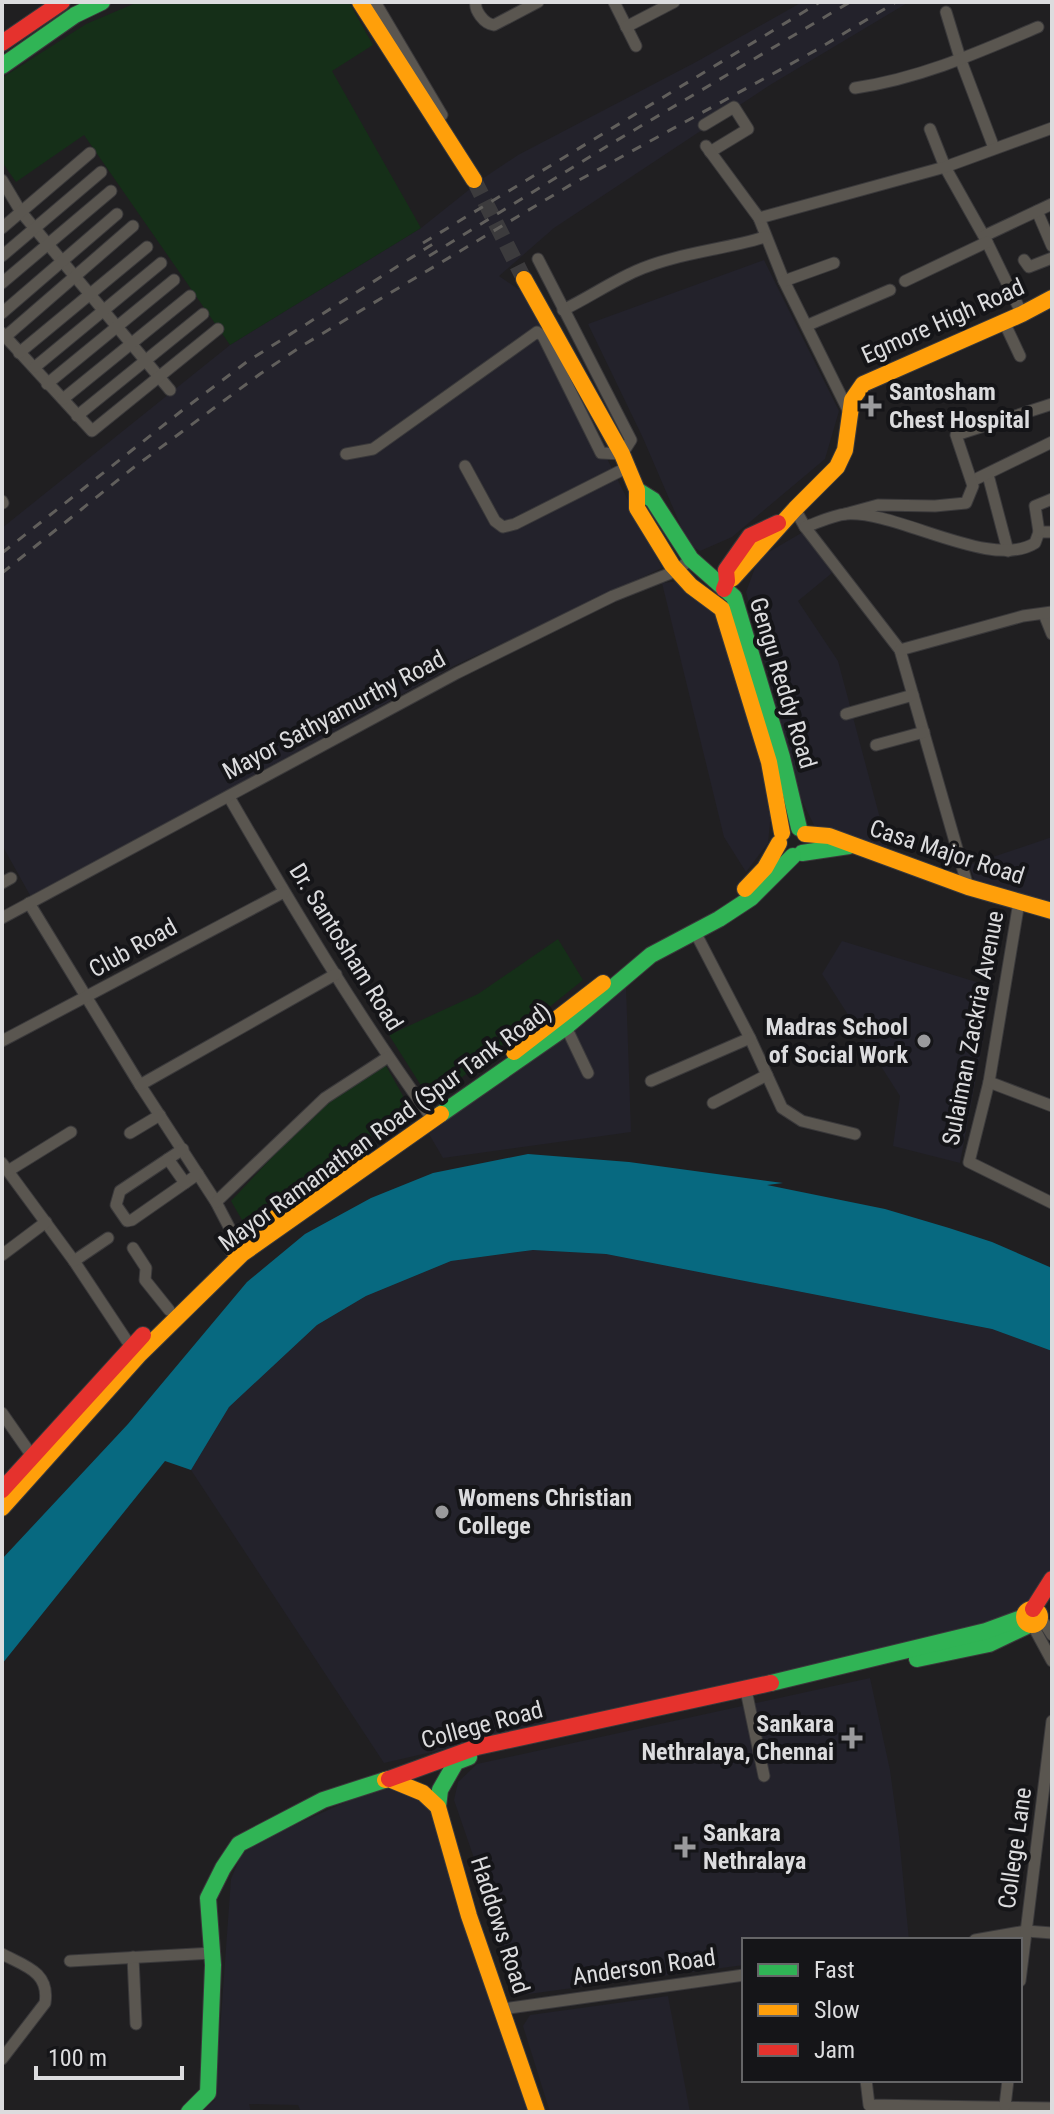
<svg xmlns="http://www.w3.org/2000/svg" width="1054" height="2114" font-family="'Roboto Condensed',sans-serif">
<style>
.built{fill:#23222b}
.green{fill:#152f18}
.water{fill:#076980}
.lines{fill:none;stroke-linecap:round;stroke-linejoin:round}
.secondary-tunnel{stroke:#3c3b3d;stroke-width:16;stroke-dasharray:16 8;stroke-linecap:butt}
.street-casing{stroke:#3a393b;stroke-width:13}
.fast-casing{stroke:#3a393b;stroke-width:18}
.slow-casing{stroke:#3a393b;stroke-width:18}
.jam-casing{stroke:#3a393b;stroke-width:18}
.street{stroke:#5a5650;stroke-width:11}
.fast{stroke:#30b455;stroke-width:16}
.slow{stroke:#ff9f0a;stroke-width:16}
.jam{stroke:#e5322d;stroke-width:16}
.rail{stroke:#615f5c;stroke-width:3;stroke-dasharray:10 10;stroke-linecap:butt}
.poi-dot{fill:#9a9a9c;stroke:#151518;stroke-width:3}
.labels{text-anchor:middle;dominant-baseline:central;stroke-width:8;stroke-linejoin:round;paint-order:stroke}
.street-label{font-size:24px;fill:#dcdcde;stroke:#151518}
.poi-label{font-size:24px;font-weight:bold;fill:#dcdcde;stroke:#151518;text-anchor:start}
</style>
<rect width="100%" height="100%" fill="#201f21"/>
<g class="built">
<polygon points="802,2 909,2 770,85 554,228 499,276 524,293 662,568 454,666 31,897 2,845 2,528 230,345 421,228 485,177 518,155 696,62"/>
<polygon points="764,260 839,411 825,459 732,537 700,551 689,545 643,438 588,324"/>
<polygon points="803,532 832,573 798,601 838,661 889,852 815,827 801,799 746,592 756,565 767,553"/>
<polygon points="680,581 725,618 772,802 768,843 746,872 724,837 662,583"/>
<polygon points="1052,837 1052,903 975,881 969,865"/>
<polygon points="842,941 993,987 960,1163 893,1146 900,1096 822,974"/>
<polygon points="626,987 631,1132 443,1158 429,1134 590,1007"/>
<polygon points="533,1250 606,1254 992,1329 1052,1351 1052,1578 1045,1592 1022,1612 992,1627 683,1694 384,1763 191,1470 229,1407 317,1325 366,1296 451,1261"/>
<polygon points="870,1678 890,1770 899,1836 909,1940 744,1940 744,1965 521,1995 454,1800 458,1782 477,1764"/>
<polygon points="397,1785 414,1793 431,1812 530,2112 301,2112 298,2105 249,2104 251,2112 201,2112 215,2100 231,1879 241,1855 257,1842 348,1801"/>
<polygon points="668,1996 690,2112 550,2112 523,2026 530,2015"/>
</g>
<g class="green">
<polygon points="138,2 349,2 373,45 332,71 421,228 230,345 84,135 16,182 2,162 2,78 86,24"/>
<polygon points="558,939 583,980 440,1095 427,1095 389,1035 478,994"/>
<polygon points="385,1064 411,1110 242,1220 231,1201 331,1095"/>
</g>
<polygon class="water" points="528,1154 629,1162 783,1183 767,1185 885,1209 949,1228 992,1242 1052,1268 1052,1351 992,1329 606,1254 533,1250 451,1261 366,1296 317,1325 229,1407 191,1470 165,1461 2,1664 2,1559 128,1424 247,1282 305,1234 371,1198 433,1173"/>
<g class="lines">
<polyline class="secondary-tunnel" points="474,180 524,279"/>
<g class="street-casing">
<g id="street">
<polyline points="375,2 442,115"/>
<path d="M476,2C474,10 484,24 494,25L538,2"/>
<polyline points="614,2 636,46"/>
<polyline points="946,12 960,58 994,148"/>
<polyline points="626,27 674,2"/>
<path d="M855,88C921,78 977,53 1038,27"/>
<polyline points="704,125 734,107 748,129 710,152"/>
<polyline points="930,129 945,167 986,240 1022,314"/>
<polyline points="706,146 759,218 784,281 849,412"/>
<polyline points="2,180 21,212 170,390"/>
<polyline points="1037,211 1052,246"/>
<polyline points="759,218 945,167 1052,128"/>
<polyline points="2,228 90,153"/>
<polyline points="984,236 1052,204"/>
<polyline points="2,256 101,172"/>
<polyline points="1024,260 1029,267 1052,258"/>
<polyline points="784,281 834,263"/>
<polyline points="905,281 987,242"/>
<polyline points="2,283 111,191"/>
<path d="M563,310C588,298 611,282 636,271C677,253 723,250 765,237"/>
<polyline points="2,313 117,214"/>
<polyline points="1004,322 1020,356"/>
<polyline points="808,325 890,290"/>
<polyline points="2,333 92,431 218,329"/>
<polyline points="5,337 133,226"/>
<polyline points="19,353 147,247"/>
<polyline points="35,367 161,263"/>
<polyline points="47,384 174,280"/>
<polyline points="63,399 190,296"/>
<polyline points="77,416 203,314"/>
<polyline points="346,454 373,449 537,332 543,336 601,453 622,454 631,440 538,259"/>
<polyline points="465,466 495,521 503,527 515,524 628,467"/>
<polyline points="988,475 1008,551"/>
<polyline points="972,481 1052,442"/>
<polyline points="2,501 3,503"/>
<polyline points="795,509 805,527 900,650 968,887"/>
<polyline points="845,514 878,505 935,506 966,503 973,486 956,435 1052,404"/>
<path d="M805,527C817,523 833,515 846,514C897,510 991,571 1035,543L1039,532H1052"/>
<polyline points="1039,532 1035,506 1052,499"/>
<polyline points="1044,614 1052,634"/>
<polyline points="900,650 1023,616 1052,612"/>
<polyline points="846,714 913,695"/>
<polyline points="876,745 924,732"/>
<path d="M229,797C292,906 357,1015 431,1117"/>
<polyline points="2,883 11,878"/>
<polyline points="1019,902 989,1082 969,1162 1052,1203"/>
<polyline points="29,903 140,1085 216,1202 241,1250"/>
<polyline points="2,918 457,673 613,596 676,571 691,559"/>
<polyline points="695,932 750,1038 782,1108 802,1121 855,1134"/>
<polyline points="566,1027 588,1073"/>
<polyline points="2,1041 284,892"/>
<polyline points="651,1081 750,1038"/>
<polyline points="989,1082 1052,1106"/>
<polyline points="140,1085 336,974"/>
<polyline points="713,1103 767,1075"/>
<polyline points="130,1133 160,1115"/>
<polyline points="183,1149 120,1191 116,1205 127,1221 132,1220 198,1174"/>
<polyline points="168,1159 185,1183"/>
<polyline points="2,1163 74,1261 131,1347 136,1351"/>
<polyline points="8,1171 71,1132"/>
<polyline points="216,1202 325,1098 388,1057"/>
<polyline points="133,1248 146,1268 145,1280 169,1310"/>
<polyline points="2,1255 46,1222"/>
<polyline points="74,1261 108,1238"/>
<polyline points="2,1413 32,1456"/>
<polyline points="1041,1618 1052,1635"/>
<polyline points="1033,1626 1052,1661"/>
<polyline points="747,1695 764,1776"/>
<polyline points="975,1940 1026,1931 1052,1933"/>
<path d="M2,1954C25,1966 50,1972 45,2003L2,2059"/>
<polyline points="133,1957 136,2024"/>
<polyline points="70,1961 213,1953"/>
<polyline points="1020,1981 1052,1721"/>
<polyline points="503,2009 744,1975"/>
<polyline points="866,2080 869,2105 1052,2108"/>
<polyline points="1005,2106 1008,2080"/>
</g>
</g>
<g class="fast-casing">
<g id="fast">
<polyline points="2,66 75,15 102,2"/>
<polyline points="637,490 653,500 691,559 734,597 782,757 799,828"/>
<polyline points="802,853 849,846"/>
<polyline points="441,1114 566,1027 651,955 719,919 751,898 793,856"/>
<polyline points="917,1659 989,1644 1029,1625"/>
<polyline points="771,1683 986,1631 1024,1617"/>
<polyline points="438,1807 440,1790 456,1762 469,1757"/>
<polyline points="189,2112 208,2093 213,1965 208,1898 223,1868 239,1844 323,1800 385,1780"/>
</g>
</g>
<g class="slow-casing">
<g id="slow">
<polyline points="360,2 474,180"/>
<polyline points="524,279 622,454 637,490 637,508 672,565 691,586 722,609 769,762 782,833"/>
<polyline points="727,581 733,578 795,509 837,467 845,450 852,400 863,384 1022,314 1052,298"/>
<polyline points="805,834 829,836 968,887 1052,911"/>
<polyline points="745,889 765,868 779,843"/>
<polyline points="514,1052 603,983"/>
<polyline points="232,1249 322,1184 361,1160"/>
<polyline points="2,1508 140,1354 242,1254 441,1114"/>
<circle cx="1032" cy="1617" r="8"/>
<polyline points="385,1780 389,1779 423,1793 438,1807 469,1916 537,2112"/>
</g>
</g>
<g class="jam-casing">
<g id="jam">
<polyline points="2,43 62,2"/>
<polyline points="724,589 727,581 726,570 750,536 778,523"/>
<polyline points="2,1490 143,1335"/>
<polyline points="1033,1609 1052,1579"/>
<polyline points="389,1779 477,1747 771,1683"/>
</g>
</g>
<use href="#street" class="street"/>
<use href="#fast" class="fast"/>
<use href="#slow" class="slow"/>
<use href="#jam" class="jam"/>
<g class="rail">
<polyline points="423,243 820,2"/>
<polyline points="429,256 614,142 850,2"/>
<polyline points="2,553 184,409 248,361 436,242"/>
<polyline points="2,573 133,468 260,374 305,344 572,184 818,49 896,2"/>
</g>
</g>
<g class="poi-dot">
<path d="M867 394h8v8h8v8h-8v8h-8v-8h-8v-8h8z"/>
<circle cx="924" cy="1041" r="8"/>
<circle cx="442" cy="1512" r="8"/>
<path d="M848 1726h8v8h8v8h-8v8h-8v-8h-8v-8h8z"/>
<path d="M681 1835h8v8h8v8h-8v8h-8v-8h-8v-8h8z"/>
</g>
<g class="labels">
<g class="street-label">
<text transform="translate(943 321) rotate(-24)">Egmore High Road</text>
<text transform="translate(783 683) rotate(73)">Gengu Reddy Road</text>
<text transform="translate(334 715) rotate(-28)">Mayor Sathyamurthy Road</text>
<text transform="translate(947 852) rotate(18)">Casa Major Road</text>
<text transform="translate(346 947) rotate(58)">Dr. Santosham Road</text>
<text transform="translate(133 948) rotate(-29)">Club Road</text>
<text transform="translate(973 1028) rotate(-79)">Sulaiman Zackria Avenue</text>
<text transform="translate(385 1127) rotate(-36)">Mayor Ramanathan Road (Spur Tank Road)</text>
<text transform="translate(482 1725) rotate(-15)">College Road</text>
<text transform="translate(1015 1848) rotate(-82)">College Lane</text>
<text transform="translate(500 1925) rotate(72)">Haddows Road</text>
<text transform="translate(644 1967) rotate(-8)">Anderson Road</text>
</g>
<g class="poi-label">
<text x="889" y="392">Santosham<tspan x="889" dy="28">Chest Hospital</tspan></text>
<text x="908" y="1027" text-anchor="end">Madras School<tspan x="908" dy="28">of Social Work</tspan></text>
<text x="458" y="1498">Womens Christian<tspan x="458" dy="28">College</tspan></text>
<text x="834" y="1724" text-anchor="end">Sankara<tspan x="834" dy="28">Nethralaya, Chennai</tspan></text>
<text x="703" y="1833">Sankara<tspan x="703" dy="28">Nethralaya</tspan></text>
</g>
</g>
<rect width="1054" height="2114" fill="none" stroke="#dcdcde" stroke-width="8"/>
<rect x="742" y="1938" width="280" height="144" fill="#151518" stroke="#656567" stroke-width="2"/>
<rect x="758" y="1964" width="40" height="12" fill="#30b455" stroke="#656567" stroke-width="2"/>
<text x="814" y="1978" font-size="24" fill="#dcdcde">Fast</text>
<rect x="758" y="2004" width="40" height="12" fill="#ff9f0a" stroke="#656567" stroke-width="2"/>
<text x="814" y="2018" font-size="24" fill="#dcdcde">Slow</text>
<rect x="758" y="2044" width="40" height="12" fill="#e5322d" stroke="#656567" stroke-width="2"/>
<text x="814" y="2058" font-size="24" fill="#dcdcde">Jam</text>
<path d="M36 2066v12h146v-12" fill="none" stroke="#dcdcde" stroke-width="4"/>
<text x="48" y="2066" font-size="24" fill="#dcdcde" stroke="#151518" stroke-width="6" paint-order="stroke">100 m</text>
</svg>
